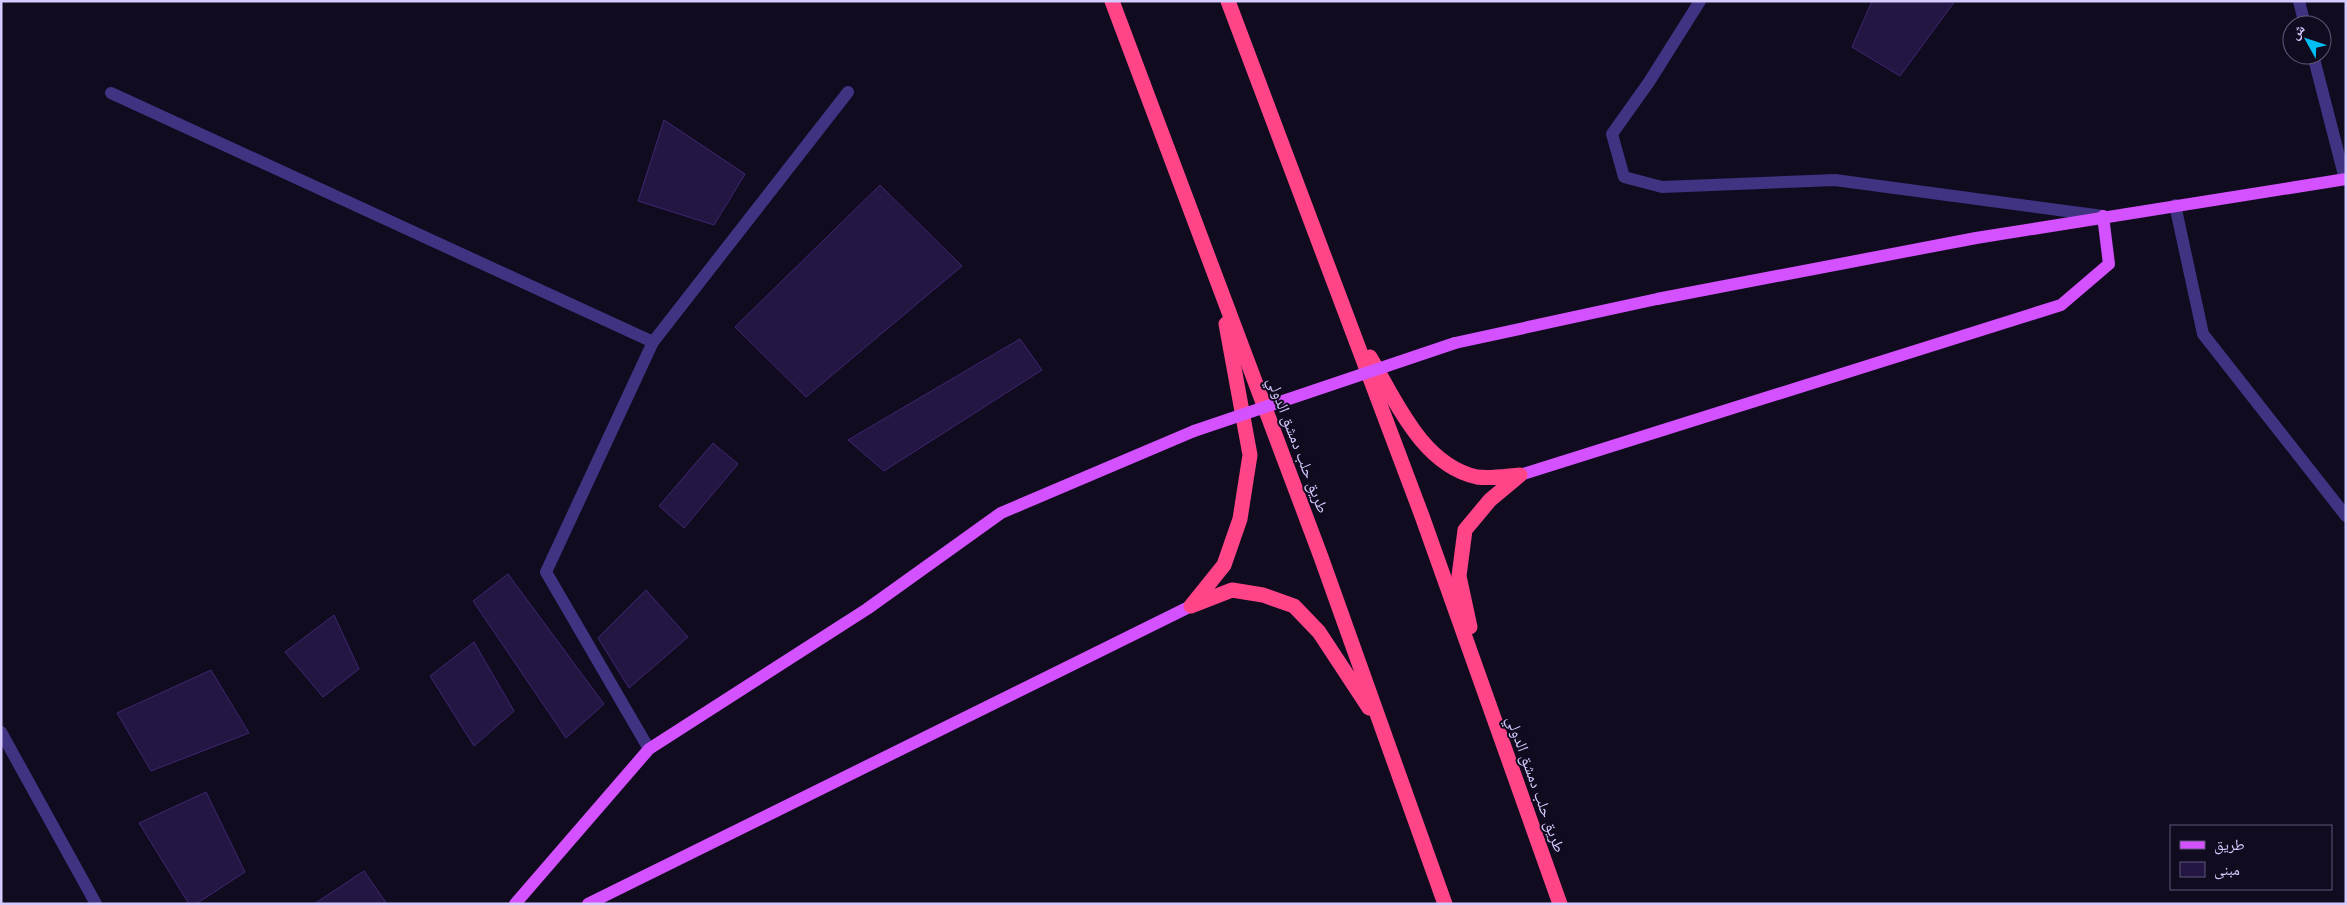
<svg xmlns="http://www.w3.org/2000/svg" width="2347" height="905" font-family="'DM Sans','Noto Naskh Arabic',sans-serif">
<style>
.building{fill:#241642;stroke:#3e2670}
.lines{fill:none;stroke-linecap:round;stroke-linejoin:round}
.minor{stroke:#3f3382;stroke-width:12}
.major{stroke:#d351ff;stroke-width:12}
.highway{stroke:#ff4588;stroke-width:15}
.major-bridge{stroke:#d351ff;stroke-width:12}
.labels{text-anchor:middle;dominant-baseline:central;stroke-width:4;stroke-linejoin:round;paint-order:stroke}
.street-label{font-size:16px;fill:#d6caff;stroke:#110b20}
</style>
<rect width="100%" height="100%" fill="#110b20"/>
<g class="building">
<polygon points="1872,1 1955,1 1900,76 1852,47"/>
<polygon points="664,120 745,174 714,225 638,201"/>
<polygon points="880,185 962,266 806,397 735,327"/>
<polygon points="1020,339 1042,370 884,471 848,440"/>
<polygon points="713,443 738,464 684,528 659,506"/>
<polygon points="508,574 604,704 566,738 473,601"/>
<polygon points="646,590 688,637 629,688 598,638"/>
<polygon points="334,615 359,669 323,697 285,652"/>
<polygon points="474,642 514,711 474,746 430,676"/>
<polygon points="211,670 249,733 151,771 117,713"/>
<polygon points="206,792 245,872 196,904 189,904 139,823"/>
<polygon points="364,871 387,904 314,904"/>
</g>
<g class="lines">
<g class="minor">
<polyline points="1700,1 1649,82 1612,134 1624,177 1662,187 1835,180 2103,216"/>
<polyline points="2299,1 2305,25"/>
<polyline points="2313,55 2345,179"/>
<polyline points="111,93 653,342"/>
<polyline points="2175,205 2203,334 2346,516"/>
<polyline points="1,732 96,904"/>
<polyline points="649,749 546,572 653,342 848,92"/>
</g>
<g class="major">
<polyline points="1455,343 1657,299 1976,238 2346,179"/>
<polyline points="1520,475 2061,305 2109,264 2103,216"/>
<polyline points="515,904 649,749 867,609 1001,513 1194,431"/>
<polyline points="588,904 1191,606"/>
</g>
<g class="highway">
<polyline points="1112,1 1321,557 1445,904"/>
<polyline points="1228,1 1422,516 1560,904"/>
<polyline points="1226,324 1250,455 1240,519 1224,565 1191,606 1232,590 1263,595 1294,606 1319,632 1369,708"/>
<path d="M1370,357C1396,401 1422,465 1477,477C1490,479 1507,476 1520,475L1490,500L1465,530L1459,576L1470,627"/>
</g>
<polyline class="major-bridge" points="1194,431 1455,343"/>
</g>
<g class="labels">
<g class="street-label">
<text transform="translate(1298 445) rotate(69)">طريق حلب دمشق الدولي</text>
<text transform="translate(1536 784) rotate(70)">طريق حلب دمشق الدولي</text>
</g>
</g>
<rect width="2347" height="905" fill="none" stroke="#d6caff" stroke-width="5"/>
<rect x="2170" y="825" width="162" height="65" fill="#110b20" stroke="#605779"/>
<rect x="2180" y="841" width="25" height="8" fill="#d351ff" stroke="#605779"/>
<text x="2214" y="850" font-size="15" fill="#d6caff">طريق</text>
<rect x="2180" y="862" width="25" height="15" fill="#241642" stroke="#605779"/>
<text x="2214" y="875" font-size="15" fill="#d6caff">مبنى</text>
<g transform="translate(2307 40) rotate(310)"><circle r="24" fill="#110b20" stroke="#605779"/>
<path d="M0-4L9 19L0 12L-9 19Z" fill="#00bff5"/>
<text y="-8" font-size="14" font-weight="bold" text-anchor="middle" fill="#d6caff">ش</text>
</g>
</svg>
